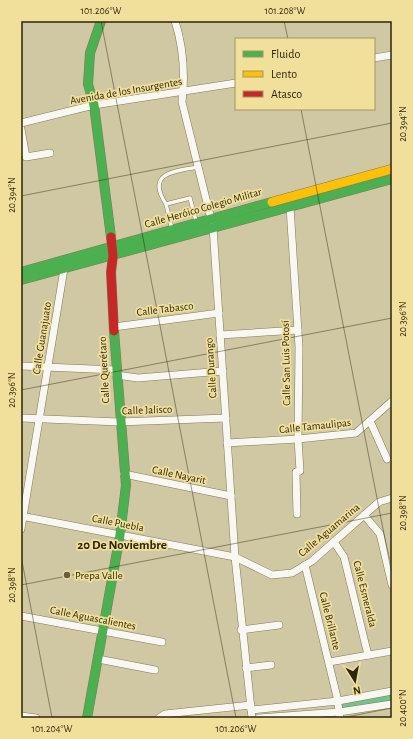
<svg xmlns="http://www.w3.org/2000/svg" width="413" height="739" font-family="'Alegreya Sans',sans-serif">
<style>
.forest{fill:#72c489}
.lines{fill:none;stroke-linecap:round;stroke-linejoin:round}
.lane-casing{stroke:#80795a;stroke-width:4.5}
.street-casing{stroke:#80795a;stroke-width:8}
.fast-casing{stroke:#80795a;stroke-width:10}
.slow-casing{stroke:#80795a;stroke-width:10}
.jam-casing{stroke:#80795a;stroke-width:10}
.lane{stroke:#f8f7f1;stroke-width:3.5}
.street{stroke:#f8f7f1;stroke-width:7}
.fast{stroke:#4caf50;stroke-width:9}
.slow{stroke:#ffc107;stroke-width:9}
.jam{stroke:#c62828;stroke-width:9}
.ticks{fill:none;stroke:#2d260a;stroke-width:1;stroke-opacity:0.45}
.poi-dot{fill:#665e40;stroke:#f1df9c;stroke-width:1.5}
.labels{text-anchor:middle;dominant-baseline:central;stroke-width:3.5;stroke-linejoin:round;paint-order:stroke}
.street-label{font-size:11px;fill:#2d260a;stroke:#f1df9c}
.poi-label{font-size:11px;fill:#2d260a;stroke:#f1df9c;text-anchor:start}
.quarter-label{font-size:13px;font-weight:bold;fill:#2d260a;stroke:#f1df9c}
.neatline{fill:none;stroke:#2d260a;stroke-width:1.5}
.ticks-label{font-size:10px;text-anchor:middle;fill:#2d260a}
</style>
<rect width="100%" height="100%" fill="#d0c7a3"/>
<polygon class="forest" points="392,691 392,704 339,712 338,701"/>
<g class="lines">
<g class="lane-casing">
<g id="lane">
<path d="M166,204C145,172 176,171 198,167"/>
<polyline points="172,229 166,204 190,198 196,221"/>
</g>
</g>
<g class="street-casing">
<g id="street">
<path d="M175,21C183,46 185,76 182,102L213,227L235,557L252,718"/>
<polyline points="374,58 392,55"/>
<polyline points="21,123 94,105 236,83"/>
<polyline points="21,129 26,157 50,153"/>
<polyline points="290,207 299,347 298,439 300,471 296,472 297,514"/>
<polyline points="114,327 219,313"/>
<polyline points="220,335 298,330"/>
<polyline points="21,366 116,370"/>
<polyline points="116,375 138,378 223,371"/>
<polyline points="21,418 119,422 226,418"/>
<polyline points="370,421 387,459"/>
<polyline points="227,443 298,439 356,433 392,401"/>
<polyline points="124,474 231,496"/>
<polyline points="364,515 380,534 392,585"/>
<polyline points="21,516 235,557 272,575 292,573 312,561 379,502 392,498"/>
<polyline points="21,529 64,269"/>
<polyline points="334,542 344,557 368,655"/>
<polyline points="305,565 337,697 340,718"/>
<polyline points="21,616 162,642"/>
<polyline points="241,630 279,625"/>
<polyline points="98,659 155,670"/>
<polyline points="329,662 392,651"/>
<polyline points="246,668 271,665"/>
<polyline points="251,710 338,701 392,691"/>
<polyline points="21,716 36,718"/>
<polyline points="159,718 165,714 251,705"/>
<polyline points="259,718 339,712 392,704"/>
</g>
</g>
<g class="fast-casing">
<g id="fast">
<polyline points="101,21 90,53 88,84 94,105 111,237"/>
<polyline points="21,272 272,202"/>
<polyline points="21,280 392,179"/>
<polyline points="87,718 120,535 126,485 114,331"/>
</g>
</g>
<g class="slow-casing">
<polyline id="slow" points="272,202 392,169"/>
</g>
<g class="jam-casing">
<polyline id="jam" points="111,237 113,256 111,272 114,331"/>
</g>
<use href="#lane" class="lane"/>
<use href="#street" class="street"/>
<use href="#fast" class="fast"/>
<use href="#slow" class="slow"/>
<use href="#jam" class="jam"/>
</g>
<path class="ticks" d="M101,21L236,718M284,21L288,39M301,109L392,575M21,196L392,123M21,390L392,318M21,556L52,718M21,585L392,513M341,718L392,708"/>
<circle class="poi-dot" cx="67" cy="575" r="4"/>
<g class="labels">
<g class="street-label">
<text transform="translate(126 91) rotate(-10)">Avenida de los Insurgentes</text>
<text transform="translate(203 208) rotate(-16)">Calle Heróico Colegio Militar</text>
<text transform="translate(165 309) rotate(-7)">Calle Tabasco</text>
<text transform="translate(42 338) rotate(-81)">Calle Guanajuato</text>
<text transform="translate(286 363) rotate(-91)">Calle San Luis Potosí</text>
<text transform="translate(211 368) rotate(-94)">Calle Durango</text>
<text transform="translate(104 370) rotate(-93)">Calle Querétaro</text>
<text transform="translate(147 410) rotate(-2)">Calle Jalisco</text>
<text transform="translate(315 426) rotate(-6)">Calle Tamaulipas</text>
<text transform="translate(179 475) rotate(12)">Calle Nayarit</text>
<text transform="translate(118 523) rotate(11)">Calle Puebla</text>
<text transform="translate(329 530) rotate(-40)">Calle Aguamarina</text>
<text transform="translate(365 594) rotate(76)">Calle Esmeralda</text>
<text transform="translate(93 618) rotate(11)">Calle Aguascalientes</text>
<text transform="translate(330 621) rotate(76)">Calle Brillante</text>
</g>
<g class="poi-label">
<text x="75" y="575">Prepa Valle</text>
</g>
<g class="quarter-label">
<text x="122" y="545">20 De Noviembre</text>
</g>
</g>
<rect width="413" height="739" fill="none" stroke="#f1df9c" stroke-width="44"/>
<rect x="235" y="38" width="140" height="72" fill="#f1df9c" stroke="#a39562"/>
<rect x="243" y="51" width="20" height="6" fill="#4caf50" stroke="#a39562"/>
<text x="271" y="58" font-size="12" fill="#2d260a">Fluido</text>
<rect x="243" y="71" width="20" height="6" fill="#ffc107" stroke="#a39562"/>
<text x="271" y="78" font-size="12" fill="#2d260a">Lento</text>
<rect x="243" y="91" width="20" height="6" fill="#c62828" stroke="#a39562"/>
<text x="271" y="98" font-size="12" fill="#2d260a">Atasco</text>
<g transform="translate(355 681) rotate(169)" stroke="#f1df9c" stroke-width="3" paint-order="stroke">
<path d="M0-3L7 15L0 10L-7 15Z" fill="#2d260a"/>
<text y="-6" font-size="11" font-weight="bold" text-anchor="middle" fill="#2d260a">N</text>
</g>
<rect x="22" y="22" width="369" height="695" class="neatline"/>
<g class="ticks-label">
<text x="101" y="14">101.206°W</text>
<text x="285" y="14">101.208°W</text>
<text transform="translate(402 124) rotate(-90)" y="4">20.394°N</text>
<text transform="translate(11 195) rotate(-90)" y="4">20.394°N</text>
<text transform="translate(402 319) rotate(-90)" y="4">20.396°N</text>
<text transform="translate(11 390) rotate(-90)" y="4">20.396°N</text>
<text transform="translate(402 513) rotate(-90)" y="4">20.398°N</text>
<text transform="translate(11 585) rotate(-90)" y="4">20.398°N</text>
<text transform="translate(402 708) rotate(-90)" y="4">20.400°N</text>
<text x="52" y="732">101.204°W</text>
<text x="236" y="732">101.206°W</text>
</g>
</svg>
